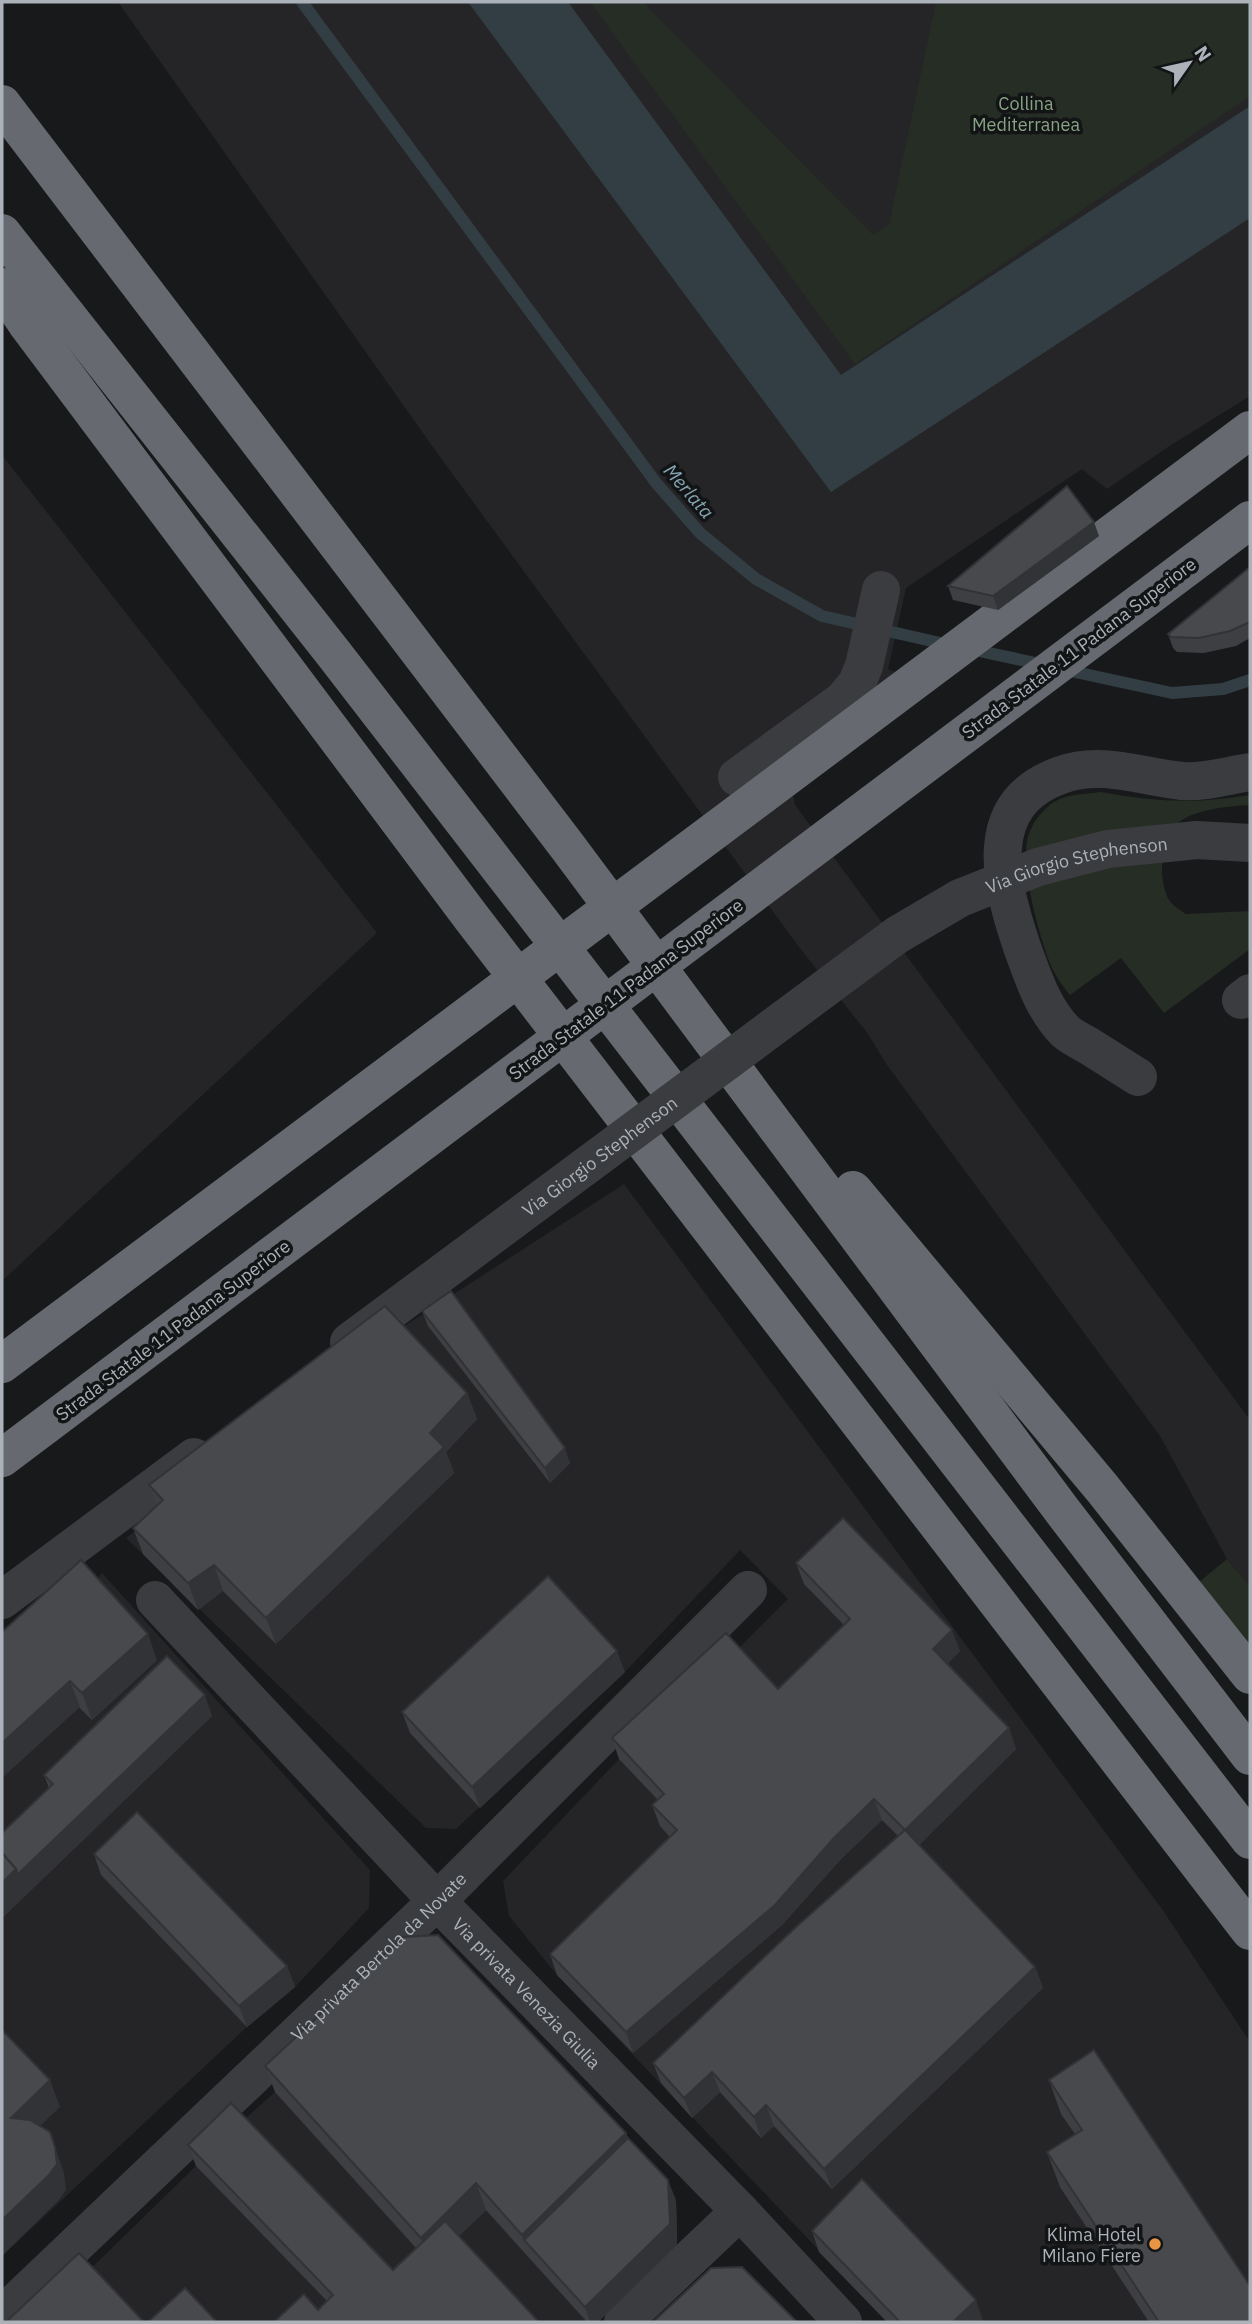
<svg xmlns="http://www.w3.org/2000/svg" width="1252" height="2324" font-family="'IBM Plex Sans',sans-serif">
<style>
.built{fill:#252527}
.green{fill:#252d25}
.water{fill:#323e43}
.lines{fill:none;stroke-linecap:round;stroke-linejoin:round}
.stream{stroke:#323e43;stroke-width:12}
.minor{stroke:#3a3c3f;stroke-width:38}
.highway{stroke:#666a70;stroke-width:38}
.minor-bridge{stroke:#3a3c3f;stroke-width:38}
.highway-bridge{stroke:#666a70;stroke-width:38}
.wall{fill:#3e3f42}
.shaded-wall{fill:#323336}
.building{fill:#48494d;stroke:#323336;stroke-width:2}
.poi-dot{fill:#e89543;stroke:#131415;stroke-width:2.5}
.labels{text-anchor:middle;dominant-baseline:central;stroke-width:7;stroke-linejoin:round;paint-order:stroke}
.park-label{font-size:18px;fill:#87a384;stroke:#131415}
.street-label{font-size:18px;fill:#acb2b9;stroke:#131415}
.poi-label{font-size:18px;fill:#acb2b9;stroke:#131415;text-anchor:end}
.water-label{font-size:19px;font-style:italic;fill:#85a4b2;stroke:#131415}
</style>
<rect width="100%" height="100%" fill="#18191a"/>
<g class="built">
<polygon points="118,2 1250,2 1250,396 1168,447 1107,489 1082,469 906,588 888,669 895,672 888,699 791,779 795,805 1250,1420 1250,1586 1227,1559 1160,1436 887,1065 868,1034 799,947 435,450"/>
<polygon points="2,455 377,933 2,1281"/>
<polygon points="624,1184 1162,1909 1250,2042 1250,2322 887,2322 557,1975 509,1916 503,1881 619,1759 734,1653 788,1599 740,1550 625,1672 456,1829 426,1828 126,1538 395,1332"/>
<polygon points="102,1573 370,1870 369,1908 295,1987 247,2027 2,2256 2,1667 91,1587"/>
<polygon points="275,2092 676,2200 677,2245 598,2322 36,2322 239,2124"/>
</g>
<g class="green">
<polygon points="590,2 643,2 873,235 889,224 936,2 1250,2 1250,96 855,364"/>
<path d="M1101,792C1156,802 1195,804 1250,795V805C1229,806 1200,809 1182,820C1160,834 1157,879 1169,900C1172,905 1180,910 1186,914L1250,911V949L1164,1013L1121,958L1070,995C1063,987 1057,978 1052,968C1040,939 1017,860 1030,831C1034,821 1044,808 1054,802C1067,794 1085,794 1101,792Z"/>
<polygon points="1227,1559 1250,1586 1250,1645 1199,1582"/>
</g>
<polygon class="water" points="468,2 568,2 841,375 1250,106 1250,218 831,492"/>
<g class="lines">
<g class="stream">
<polyline points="302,2 657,484 700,533 756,579 822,616 949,645"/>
<polyline points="970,649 1045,665"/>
<polyline points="1066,670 1172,693 1223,689 1250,680"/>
</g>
<g class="minor">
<polyline points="737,777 843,700 857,683 864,666 881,590"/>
<polyline points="1241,1000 1250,993"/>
<path d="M1138,1077C1122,1067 1105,1056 1089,1046C1082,1042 1072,1037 1066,1032C1043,1009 1033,977 1022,947C1001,884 979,804 1061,775C1101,760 1142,777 1182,781C1204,783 1229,775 1250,772"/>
<path id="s1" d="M155,1600L437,1901L740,2211L843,2322"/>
<path id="s2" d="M2,2315L437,1901L748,1590"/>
<polyline points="623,2322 740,2211"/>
</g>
<g class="highway">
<polyline points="2,104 567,846 1061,1509 1250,1756"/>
<polyline points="2,233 334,654 1250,1840"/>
<polyline points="2,287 27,324 471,917 1250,1931"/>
<polyline points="853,1190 1102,1488 1250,1675"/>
</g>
<g class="minor-bridge">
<path id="s3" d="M349,1342L897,935L960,898L1038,867L1108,849L1197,840L1250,843"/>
<polyline points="2,1600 194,1457"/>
</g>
<g class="highway-bridge">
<polyline points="2,1364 1250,430"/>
<polyline points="2,1458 1250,520"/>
</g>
</g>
<g class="wall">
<polygon points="1099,536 998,610 953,600 948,586"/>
<polygon points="1250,567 1250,638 1236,646 1204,653 1177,652 1173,648 1168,634"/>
<polygon points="422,1311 570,1463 550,1483 428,1326"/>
<polygon points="467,1393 477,1419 446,1452 454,1473 276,1644 223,1591 198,1610 143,1554 133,1528 157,1506 149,1485"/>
<polygon points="796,1563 960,1651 947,1664 1009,1728 1016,1749 919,1845 1035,1967 1043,1988 832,2189 774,2126 761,2138 720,2092 692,2118 661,2083 653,2063 898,1836 882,1820 841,1859 782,1925 633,2053 557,1975 550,1954 670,1837 660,1826 652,1805 658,1800 619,1759 612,1738 778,1689 844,1625 804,1584"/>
<polygon points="2,1632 157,1660 92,1720"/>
<polygon points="625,1672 480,1808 410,1733 402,1712"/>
<polygon points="212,1716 2,1918 49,1788 44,1775"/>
<polygon points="94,1854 287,1966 295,1987 247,2027 101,1875"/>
<polygon points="265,2066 626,2133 628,2138 676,2200 677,2245 598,2322 587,2322 486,2210 459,2236 318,2310 327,2301 196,2166 188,2145 393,2270 416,2248 275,2092"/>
<polygon points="1049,2080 1250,2322 1149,2322 1060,2187 1047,2152 1075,2134 1061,2114"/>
<polygon points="812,2231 983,2321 982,2322 887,2322 819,2252"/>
</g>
<g class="shaded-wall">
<polygon points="1094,522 1099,536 998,610 993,596"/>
<polygon points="467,1393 477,1419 446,1452 454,1473 276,1644 266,1618 430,1433"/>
<polygon points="565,1448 570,1463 550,1483 545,1468"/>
<polygon points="214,1565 223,1591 198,1610 188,1583"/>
<polygon points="952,1630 960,1651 940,1670 933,1649"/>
<polygon points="148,1634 157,1660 92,1720 82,1693"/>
<polygon points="617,1651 625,1672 480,1808 472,1787"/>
<polygon points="70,1681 80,1707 2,1778 2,1743"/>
<polygon points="205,1695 212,1716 2,1918 2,1883"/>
<polygon points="1009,1728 1016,1749 913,1851 905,1830"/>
<polygon points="874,1799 882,1820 841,1859 782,1925 633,2053 626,2032"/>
<polygon points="287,1966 295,1987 247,2027 239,2006"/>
<polygon points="1035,1967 1043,1988 832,2189 824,2169"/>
<polygon points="712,2072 720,2092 692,2118 684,2098"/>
<polygon points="50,2080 60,2107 21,2144 11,2118"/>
<polygon points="766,2105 774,2126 761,2138 754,2117"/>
<polygon points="50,2132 64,2173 66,2190 58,2201 2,2256 2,2220"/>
<polygon points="626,2133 635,2159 524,2240 522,2235"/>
<polygon points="668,2180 676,2200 677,2245 598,2322 590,2322 585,2307"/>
<polygon points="476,2183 486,2210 430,2264 421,2238"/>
<polygon points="976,2300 983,2321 982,2322 953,2322"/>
</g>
<g class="building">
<polygon points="1067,486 1094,522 993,596 948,586"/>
<polygon points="1250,567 1250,622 1230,631 1199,638 1171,637 1168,634"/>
<polygon points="451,1291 565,1448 545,1468 422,1311"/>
<polygon points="385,1306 467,1393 430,1433 444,1447 266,1618 214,1565 188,1583 133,1528 163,1500 149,1485"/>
<polygon points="843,1518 952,1630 933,1649 1009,1728 905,1830 874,1799 833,1839 775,1905 626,2032 550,1954 677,1830 652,1805 664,1794 612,1738 726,1633 778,1689 850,1619 796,1563"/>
<polygon points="81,1560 148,1634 82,1693 70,1681 2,1743 2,1632"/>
<polygon points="548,1576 617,1651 472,1787 402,1712"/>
<polygon points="167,1656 205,1695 18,1874 16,1869 2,1853 2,1833 53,1784 44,1775"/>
<polygon points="137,1812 287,1966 239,2006 94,1854"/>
<polygon points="905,1830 1035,1967 824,2169 766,2105 754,2117 712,2072 684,2098 653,2063 795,1928"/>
<polygon points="2,1853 16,1869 2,1883"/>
<polygon points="438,1935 626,2133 522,2235 476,2183 421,2238 265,2066 403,1937"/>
<polygon points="2,2030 50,2080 11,2118 30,2120 50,2132 55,2147 57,2164 49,2175 2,2220"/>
<polygon points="1094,2050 1250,2286 1250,2322 1159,2322 1047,2152 1082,2130 1049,2080"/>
<polygon points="231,2103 393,2270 445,2221 539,2322 274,2322 304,2294 318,2310 333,2295 188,2145"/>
<polygon points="628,2138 668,2180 670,2224 585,2307 524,2240"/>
<polygon points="862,2179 976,2300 953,2322 900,2322 812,2231"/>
<polygon points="79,2253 144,2322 6,2322"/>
<polygon points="742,2267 797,2322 653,2322 711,2268"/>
<polygon points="185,2288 217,2322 148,2322"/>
</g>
<circle class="poi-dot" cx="1155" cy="2244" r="7"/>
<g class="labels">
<g class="park-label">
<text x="1026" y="103">Collina<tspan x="1026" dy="21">Mediterranea</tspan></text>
</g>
<g class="street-label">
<text transform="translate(1079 648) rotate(-37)">Strada Statale 11 Padana Superiore</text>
<text stroke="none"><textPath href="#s3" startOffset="878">Via Giorgio Stephenson</textPath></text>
<text transform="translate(626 989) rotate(-37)">Strada Statale 11 Padana Superiore</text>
<text stroke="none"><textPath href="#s3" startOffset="312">Via Giorgio Stephenson</textPath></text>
<text transform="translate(173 1330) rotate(-37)">Strada Statale 11 Padana Superiore</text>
<text stroke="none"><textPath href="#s2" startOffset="520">Via privata Bertola da Novate</textPath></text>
<text stroke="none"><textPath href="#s1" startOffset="541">Via privata Venezia Giulia</textPath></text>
</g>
<g class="poi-label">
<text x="1141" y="2234">Klima Hotel<tspan x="1141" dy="21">Milano Fiere</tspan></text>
</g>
<g class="water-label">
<text transform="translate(689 491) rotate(49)">Merlata</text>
</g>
</g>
<rect width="1252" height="2324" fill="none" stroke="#acb2b9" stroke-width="7"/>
<g transform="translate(1189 63) rotate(56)" stroke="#131415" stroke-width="5" paint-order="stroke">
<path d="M0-5L12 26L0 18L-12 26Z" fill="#acb2b9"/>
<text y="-10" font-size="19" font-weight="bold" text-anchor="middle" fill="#acb2b9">N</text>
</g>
</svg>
